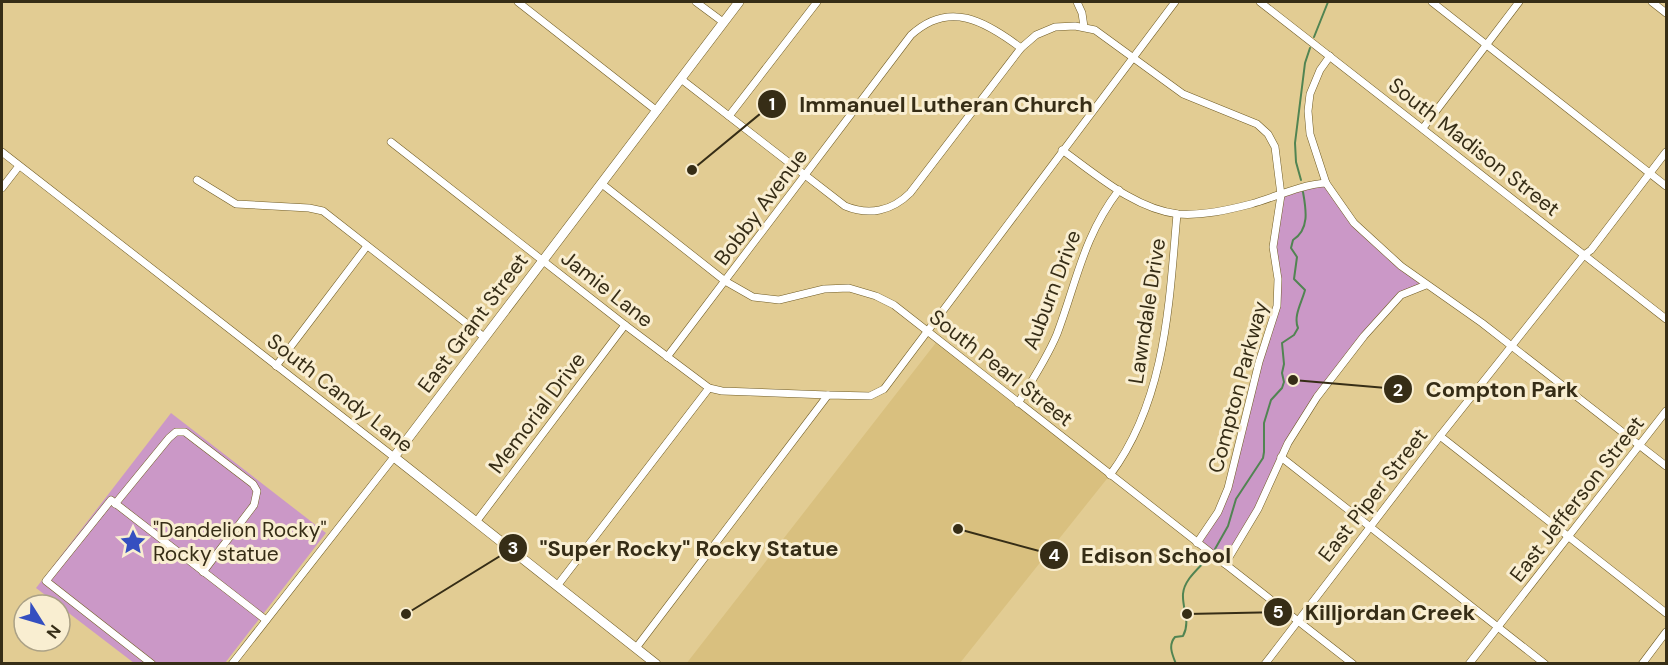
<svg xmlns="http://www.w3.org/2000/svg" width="1668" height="665" font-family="'DM Sans',sans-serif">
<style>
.built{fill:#d9c07f}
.green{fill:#cb98c7}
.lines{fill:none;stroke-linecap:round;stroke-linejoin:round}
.stream{stroke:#518452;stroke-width:2}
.street-casing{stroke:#705c25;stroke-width:8}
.secondary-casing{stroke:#705c25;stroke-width:10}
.street{stroke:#fff;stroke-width:7}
.secondary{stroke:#fff;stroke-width:9}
.labels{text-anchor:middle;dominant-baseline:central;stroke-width:6;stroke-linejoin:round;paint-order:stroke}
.street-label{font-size:21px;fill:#362d16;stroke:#f9eed1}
.poi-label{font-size:21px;fill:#362d16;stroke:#f9eed1;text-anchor:start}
.leader{fill:none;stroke:#362d16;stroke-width:2}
.callout-dot{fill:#362d16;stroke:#f9eed1;stroke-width:2}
.mark-label{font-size:18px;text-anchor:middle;font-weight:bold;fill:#fff}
.callout-label{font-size:22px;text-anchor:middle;font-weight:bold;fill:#362d16;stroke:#f9eed1;stroke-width:6;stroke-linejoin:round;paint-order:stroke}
</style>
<rect width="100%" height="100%" fill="#e2cc93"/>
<polygon class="built" points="938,340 1110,475 960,663 686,664"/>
<g class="green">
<polygon points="1326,183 1343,209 1426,285 1401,295 1364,336 1295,430 1258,508 1225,564 1197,543 1218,512 1277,306 1274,260 1281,195"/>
<polygon points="171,413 326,533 225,663 134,663 36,588"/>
</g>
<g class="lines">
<g class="stream">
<polyline points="1314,37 1328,2"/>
<polyline points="1301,180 1296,162 1295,143 1305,63 1310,48"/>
<path d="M1215,549L1228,526L1236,499L1263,458L1264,452V423L1271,400L1282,388L1284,382L1282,373L1284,364L1282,343L1294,335L1298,328C1293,316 1302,302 1305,290L1294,279L1297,257L1291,248L1293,240C1310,229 1306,209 1303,192"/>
<path d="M1176,664C1172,654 1168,645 1175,637L1183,636C1191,621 1182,609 1183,594C1184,580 1198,569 1207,559"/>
</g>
<g class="street-casing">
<g id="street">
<polyline points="518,2 657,111"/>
<polyline points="696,2 723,22"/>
<polyline points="1077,2 1082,13 1084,27"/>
<polyline points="1260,2 1666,319"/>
<polyline points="1432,2 1666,186"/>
<polyline points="1652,2 1666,13"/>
<polyline points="1330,56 1320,70 1310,94 1308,111 1310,134 1326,183 1354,223 1401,266 1482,323 1666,466"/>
<path d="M681,79L845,206C869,216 892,211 910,193L1021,48L1036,35L1055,27L1075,26L1095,30L1183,94L1257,124L1268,134L1275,147L1281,195L1273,247L1278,279L1277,306L1259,362L1228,488L1218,512L1197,543"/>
<polyline points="729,116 817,2"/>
<polyline points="1423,128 1519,2"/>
<polyline points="391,142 625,325 709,388 722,391 828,395"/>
<path d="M1062,150C1097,175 1135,209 1178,214C1202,216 1228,210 1251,204C1276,197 1299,185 1326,183"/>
<polyline points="2,152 394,457 232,664"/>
<polyline points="197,180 236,204 309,208 323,211 484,337"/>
<polyline points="602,184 725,281 753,297 779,300 824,289 849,288 876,296 894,305 1353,664"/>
<polyline points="2,188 19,166"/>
<path d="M667,357L911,35C949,0 985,21 1021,48"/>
<polyline points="276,366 367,246"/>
<path d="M1018,403C1032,381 1047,358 1057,334C1077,281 1083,237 1119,190"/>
<polyline points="1440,436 1666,613"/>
<polyline points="1281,457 1545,664"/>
<path d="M1110,475C1166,400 1169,304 1177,214"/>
<polyline points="115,504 169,438 176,432 185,432 253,484 257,491 254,505 203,572"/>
<polyline points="476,522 625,325"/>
<polyline points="1225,564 1258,509 1288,443 1317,397 1364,336 1401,295 1426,285"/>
<polyline points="557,586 709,388"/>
<polyline points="636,648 828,395 870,396 884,389 1175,2"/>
<polyline points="152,664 46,581 111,500 266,620"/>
<polyline points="1265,664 1440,436 1584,255 1591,250 1666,152"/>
<polyline points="1469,664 1666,411"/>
<polyline points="1642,664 1666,632"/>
</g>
</g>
<g class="secondary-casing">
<polyline id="secondary" points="656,664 394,457 739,2"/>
</g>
<use href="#street" class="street"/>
<use href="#secondary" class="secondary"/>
</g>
<defs>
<g id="sight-bare" transform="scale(2.07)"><path d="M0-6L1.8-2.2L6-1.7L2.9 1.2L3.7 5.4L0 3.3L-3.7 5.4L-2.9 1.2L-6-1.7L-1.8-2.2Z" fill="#354fc0" stroke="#f9eed1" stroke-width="2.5" paint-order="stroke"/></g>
</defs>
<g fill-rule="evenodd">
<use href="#sight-bare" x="133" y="542"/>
</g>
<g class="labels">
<g class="street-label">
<text transform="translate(1474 147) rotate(38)">South Madison Street</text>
<text transform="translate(761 207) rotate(-53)">Bobby Avenue</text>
<text transform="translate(607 289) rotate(38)">Jamie Lane</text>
<text transform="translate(1052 290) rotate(-69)">Auburn Drive</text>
<text transform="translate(1147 311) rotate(-81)">Lawndale Drive</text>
<text transform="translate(473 323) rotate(-53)">East Grant Street</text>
<text transform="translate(1001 368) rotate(38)">South Pearl Street</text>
<text transform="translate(1238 387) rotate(-75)">Compton Parkway</text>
<text transform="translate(340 393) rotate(38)">South Candy Lane</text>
<text transform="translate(537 413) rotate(-53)">Memorial Drive</text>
<text transform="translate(1373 495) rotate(-52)">East Piper Street</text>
<text transform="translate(1577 499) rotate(-52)">East Jefferson Street</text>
</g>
<g class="poi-label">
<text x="153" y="530">"Dandelion Rocky"<tspan x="153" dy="24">Rocky statue</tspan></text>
</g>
</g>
<path class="leader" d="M692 170L772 104M1293 380L1398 389M406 614L513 548M958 529L1054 555M1187 614L1278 612"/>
<g class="callout-dot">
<circle cx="692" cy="170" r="6"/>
<circle cx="1293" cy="380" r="6"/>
<circle cx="406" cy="614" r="6"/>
<circle cx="958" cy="529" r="6"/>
<circle cx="1187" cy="614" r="6"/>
<circle cx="772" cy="104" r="15"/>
<circle cx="1398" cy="389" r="15"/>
<circle cx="513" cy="548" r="15"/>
<circle cx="1054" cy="555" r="15"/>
<circle cx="1278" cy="612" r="15"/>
</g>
<g class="mark-label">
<text x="772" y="110">1</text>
<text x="1398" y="396">2</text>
<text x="513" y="554">3</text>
<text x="1054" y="561">4</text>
<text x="1278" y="618">5</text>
</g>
<g class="callout-label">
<text x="946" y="112">Immanuel Lutheran Church</text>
<text x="1502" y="397">Compton Park</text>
<text x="689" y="556">"Super Rocky" Rocky Statue</text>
<text x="1156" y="563">Edison School</text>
<text x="1390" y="620">Killjordan Creek</text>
</g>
<rect width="1668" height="665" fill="none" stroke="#362d16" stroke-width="6"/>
<g transform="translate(42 623) rotate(127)"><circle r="28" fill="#f9eed1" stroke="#aba186" stroke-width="1.5"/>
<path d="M0-4.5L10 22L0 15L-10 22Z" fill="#354fc0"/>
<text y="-9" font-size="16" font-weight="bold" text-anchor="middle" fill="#362d16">N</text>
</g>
</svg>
